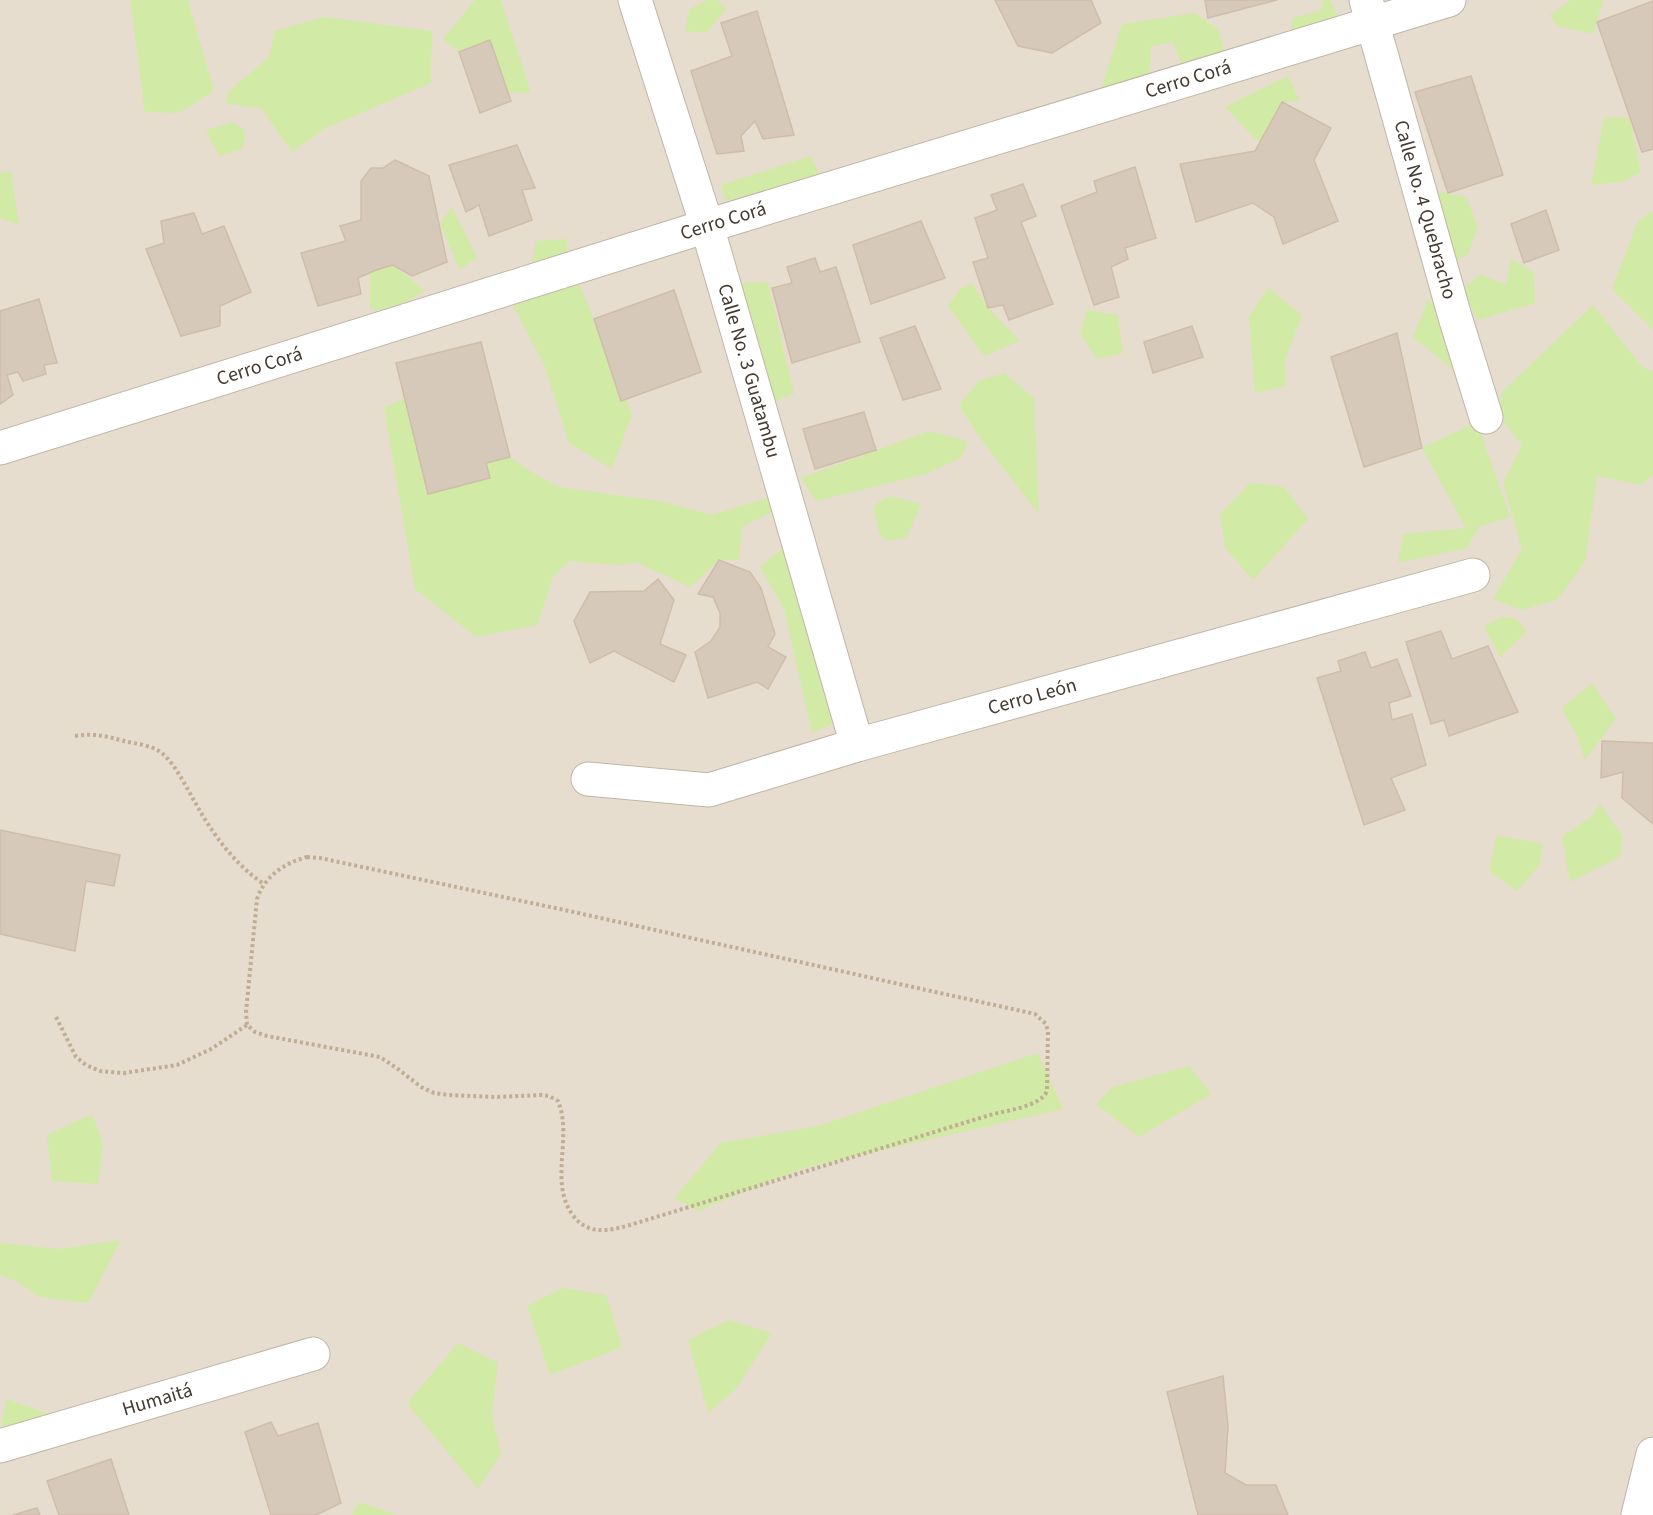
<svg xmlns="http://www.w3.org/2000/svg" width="1653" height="1515" font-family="'Source Sans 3',sans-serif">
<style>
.residential{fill:#e6ddcf}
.green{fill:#d1eaa6}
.building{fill:#d7c9b9;stroke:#cfbda9;stroke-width:1.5}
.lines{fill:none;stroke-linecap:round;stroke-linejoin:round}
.minor-casing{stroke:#c0b5a7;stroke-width:35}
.path{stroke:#c0ad94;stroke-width:4;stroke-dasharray:3 3;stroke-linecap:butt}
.minor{stroke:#fff;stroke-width:33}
.labels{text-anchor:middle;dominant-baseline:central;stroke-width:5;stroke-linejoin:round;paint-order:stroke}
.street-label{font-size:20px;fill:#433b32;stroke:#fff}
</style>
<rect width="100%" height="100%" fill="#f2ebe1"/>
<rect class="residential" x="0" y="0" width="1653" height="1515"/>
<g class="green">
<polygon points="130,0 188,0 214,91 179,113 145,112"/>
<polygon points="475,0 501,0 531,93 508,92 489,40 459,52 443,39"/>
<polygon points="709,0 717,0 727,8 706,33 685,31 690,8"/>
<polygon points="1323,0 1330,0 1338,16 1291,36 1292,18 1320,11"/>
<polygon points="1571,0 1603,0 1593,34 1557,26 1550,15"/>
<polygon points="1195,13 1218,29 1226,57 1195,77 1180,61 1173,42 1151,46 1149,84 1100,93 1122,24"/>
<polygon points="323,17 432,31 431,83 326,128 292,152 261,108 226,104 228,92 269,57 275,31"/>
<polygon points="1288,76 1300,101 1282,102 1259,143 1225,107"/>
<polygon points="1604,117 1630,118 1641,172 1622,182 1591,185"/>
<polygon points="233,122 245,131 243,149 219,156 206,130"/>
<polygon points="811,156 820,177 725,201 721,185"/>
<polygon points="11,171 19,225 0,218 0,173"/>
<polygon points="1432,190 1466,197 1478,227 1468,254 1451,265"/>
<polygon points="452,207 477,257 460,270 440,224"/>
<polygon points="1653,212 1653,330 1612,289 1638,221"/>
<polygon points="567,239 568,261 531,271 536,241"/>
<polygon points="1511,259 1534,272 1535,303 1478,320 1462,290 1480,274 1506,285"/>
<polygon points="393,265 425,291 392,310 370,309 370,273"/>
<polygon points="576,276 632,414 612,469 569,443 544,364 510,300"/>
<polygon points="768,282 794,394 760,407 741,283"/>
<polygon points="972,283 988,308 1020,341 984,356 948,306 960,289"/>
<polygon points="1268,288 1302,315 1285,360 1286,386 1255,393 1249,317"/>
<polygon points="1428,300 1455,317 1464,378 1413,337"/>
<polygon points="1593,305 1643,368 1653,371 1653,475 1641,485 1597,476 1585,562 1557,600 1521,610 1493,599 1522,549 1503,483 1522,445 1499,416 1502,392"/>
<polygon points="1087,310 1118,315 1123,353 1097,359 1080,333"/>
<polygon points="1004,373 1034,398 1039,514 979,437 959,405 979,381"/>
<polygon points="404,398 428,494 490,477 486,463 510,457 530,471 559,487 665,502 712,515 767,498 776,510 742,527 739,560 719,560 690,587 636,562 618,565 569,561 553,577 537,625 476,637 415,589 384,408"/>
<polygon points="1477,422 1510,517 1479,527 1467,548 1398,563 1403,534 1466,528 1422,448"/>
<polygon points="929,431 968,441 961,458 926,474 816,501 801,478"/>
<polygon points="1250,483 1284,487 1308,519 1253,580 1225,548 1220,514"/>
<polygon points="889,496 921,504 906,538 886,541 879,533 873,506"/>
<polygon points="783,548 849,717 812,733 784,609 760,567"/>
<polygon points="1502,617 1515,618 1527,631 1500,657 1484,626"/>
<polygon points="1592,683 1616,719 1585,760 1576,734 1562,708"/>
<polygon points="1600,804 1623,837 1620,857 1570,882 1562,837 1592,816"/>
<polygon points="1497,835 1543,844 1539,866 1517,891 1489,871"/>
<polygon points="1038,1053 1063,1109 804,1168 698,1211 674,1198 721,1143 818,1126"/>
<polygon points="1189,1066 1211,1094 1139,1137 1096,1104 1113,1087"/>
<polygon points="92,1114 103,1144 98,1184 52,1181 47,1135"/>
<polygon points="121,1240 88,1303 39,1297 16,1281 0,1275 0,1243 59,1249"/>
<polygon points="563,1288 606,1295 622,1347 550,1375 527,1306"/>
<polygon points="729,1320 772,1333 736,1389 708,1413 688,1340"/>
<polygon points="458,1343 498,1363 492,1415 501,1454 478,1489 407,1403"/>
<polygon points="7,1399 49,1414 33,1442 1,1425"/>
<polygon points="359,1502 397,1515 352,1515"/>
</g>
<g class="building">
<polygon points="995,0 1091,0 1101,23 1052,53 1018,46"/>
<polygon points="1205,0 1277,0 1208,18"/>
<polygon points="1653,1 1653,149 1642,152 1597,22"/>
<polygon points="757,11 794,135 763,139 755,121 741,136 744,151 717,154 691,71 732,56 721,23"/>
<polygon points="490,40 511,101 480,113 459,52"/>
<polygon points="1471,76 1503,175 1448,193 1415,92"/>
<polygon points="1282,102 1331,128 1314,160 1338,221 1283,244 1274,217 1253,203 1196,222 1180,164 1255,151"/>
<polygon points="517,145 535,188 522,190 532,220 489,236 479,205 466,212 449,165"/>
<polygon points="395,160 429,176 447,262 412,276 393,265 376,270 358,278 361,294 318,306 301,253 346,241 340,226 361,220 361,181 371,168 383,168"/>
<polygon points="1135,167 1156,238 1125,248 1128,259 1111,267 1119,297 1094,305 1061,206 1097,192 1094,181"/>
<polygon points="1023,184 1036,216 1021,222 1053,304 1009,320 1003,305 988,308 973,262 988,258 975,218 997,210 991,195"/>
<polygon points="1546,210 1559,250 1524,263 1511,224"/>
<polygon points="194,213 202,234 224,226 251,292 220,306 220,326 181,336 146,249 164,243 161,221"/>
<polygon points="921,221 945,278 871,304 853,245"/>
<polygon points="815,258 820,272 836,267 860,342 792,363 772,288 792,283 787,267"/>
<polygon points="674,290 701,372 621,401 594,319"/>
<polygon points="39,299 57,363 44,365 46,374 23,381 18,372 7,375 13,395 0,404 0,311"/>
<polygon points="915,326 941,389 903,400 880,338"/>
<polygon points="1192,326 1203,357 1153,373 1144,342"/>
<polygon points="1397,333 1422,448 1364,467 1331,357"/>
<polygon points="481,342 510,457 486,463 490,478 428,494 396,363"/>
<polygon points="864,412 876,450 815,469 803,429"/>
<polygon points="719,560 750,572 761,588 775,634 768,647 786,657 768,689 757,682 708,698 695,652 711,641 720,627 720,613 713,597 698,594"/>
<polygon points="658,579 674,600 660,644 686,655 674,682 614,651 590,663 574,621 590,592 644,591"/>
<polygon points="1441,631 1452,659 1488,646 1518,712 1449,736 1444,720 1431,724 1406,642"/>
<polygon points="1365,652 1371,668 1397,659 1411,696 1389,703 1392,720 1412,714 1426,765 1391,778 1405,810 1364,825 1317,678 1341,671 1338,661"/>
<polygon points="1602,741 1653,743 1653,824 1622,798 1623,772 1601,778"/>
<polygon points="0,830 120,855 114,886 86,881 75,951 0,934"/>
<polygon points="1223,1376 1228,1426 1225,1473 1246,1485 1276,1485 1288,1515 1198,1515 1167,1392"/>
<polygon points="271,1422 278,1436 318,1423 341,1503 316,1515 271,1515 245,1432"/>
<polygon points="111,1459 129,1515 59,1515 47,1481"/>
<polygon points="37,1508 40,1515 13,1515"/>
</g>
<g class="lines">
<g class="minor-casing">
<g id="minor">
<path id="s1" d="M635,0L707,226L857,745"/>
<path id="s2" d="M1366,0L1455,317L1486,417"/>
<path id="s3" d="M0,448L707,226L1449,0"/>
<path id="s4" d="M588,779L709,790L857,745L1473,575"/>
<path id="s5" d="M0,1446L313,1354"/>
<polyline points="1638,1515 1653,1454"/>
</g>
</g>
<g class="path">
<path d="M75,736C93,733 106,736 124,741C136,744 153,745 163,754C177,767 186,787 196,804C212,833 235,865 264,884"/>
<path d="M307,857L320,858L569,911L1035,1014L1046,1024L1048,1032L1047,1091C1040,1107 1007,1110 990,1115L630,1225C608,1231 587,1236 572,1214C549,1181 573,1137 558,1101L549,1096L542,1095L496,1097L449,1095L434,1093L421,1087L398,1069L380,1057L267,1036L255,1032L247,1025L246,1012L257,899C265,876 284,863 307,857Z"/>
<polyline points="56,1017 76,1057 86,1065 100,1071 124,1073 177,1065 211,1049 247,1025"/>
</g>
<use href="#minor" class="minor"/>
</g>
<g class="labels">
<g class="street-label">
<text stroke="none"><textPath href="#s3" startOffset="1244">Cerro Corá</textPath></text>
<text stroke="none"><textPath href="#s2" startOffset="218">Calle No. 4 Quebracho</textPath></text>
<text stroke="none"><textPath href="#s3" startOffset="758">Cerro Corá</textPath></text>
<text stroke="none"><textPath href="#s3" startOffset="272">Cerro Corá</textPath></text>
<text stroke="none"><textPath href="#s1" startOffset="388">Calle No. 3 Guatambu</textPath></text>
<text stroke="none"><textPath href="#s4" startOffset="458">Cerro León</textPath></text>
<text stroke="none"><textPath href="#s5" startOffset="164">Humaitá</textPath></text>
</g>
</g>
</svg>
